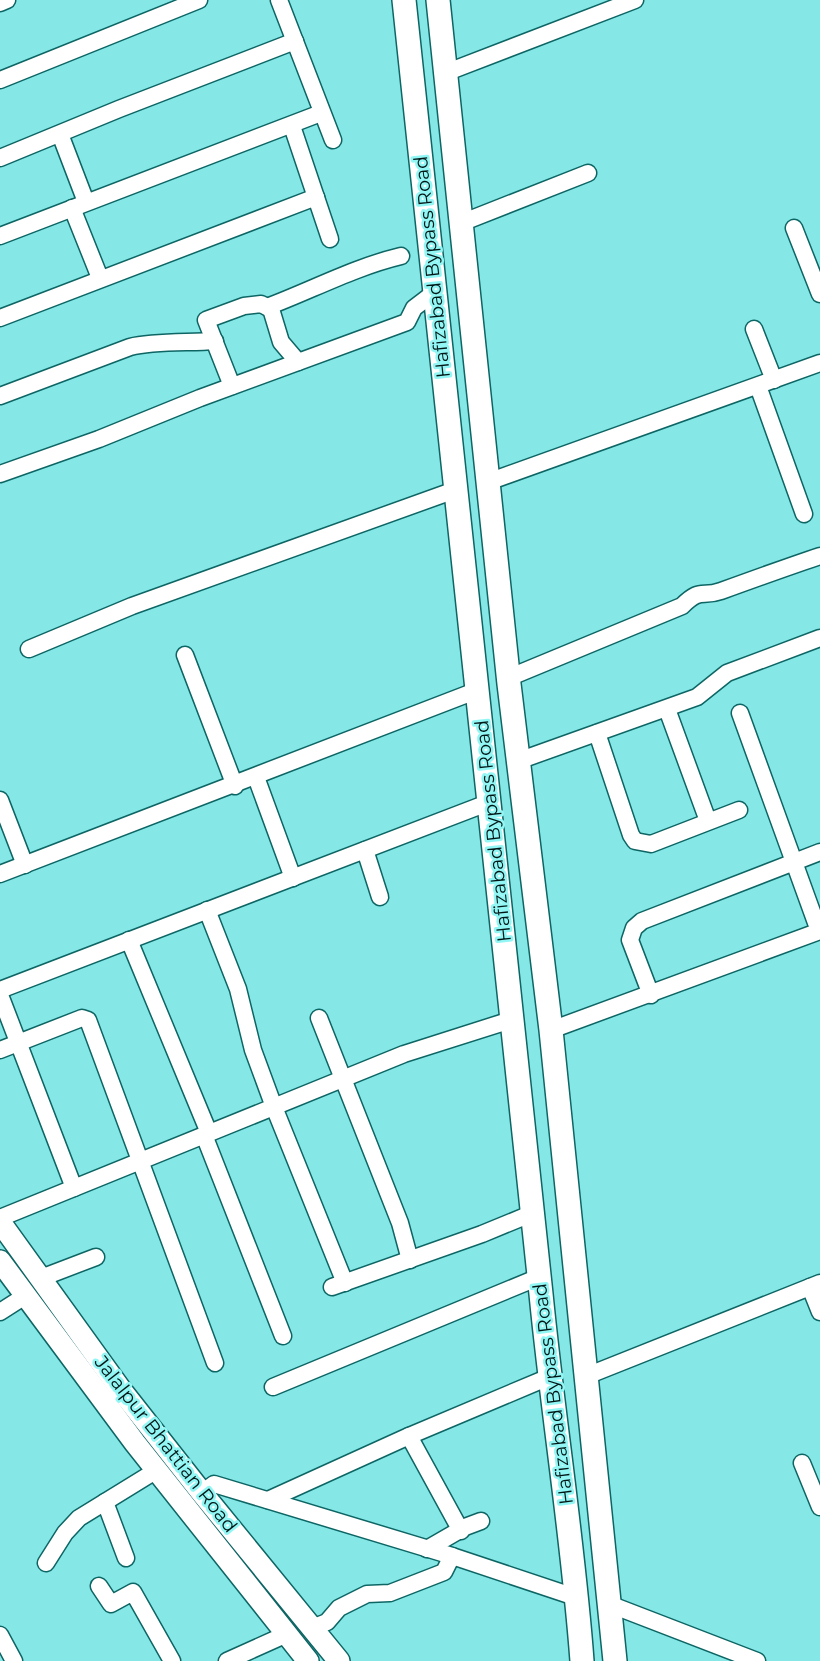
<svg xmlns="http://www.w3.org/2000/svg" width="820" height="1661" font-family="Montserrat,sans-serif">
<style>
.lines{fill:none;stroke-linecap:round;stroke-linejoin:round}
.minor-casing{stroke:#0d6564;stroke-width:19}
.major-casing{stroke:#0d6564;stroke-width:24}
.highway-casing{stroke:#0d6564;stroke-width:26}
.minor{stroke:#fff;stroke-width:16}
.major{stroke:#fff;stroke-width:21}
.highway{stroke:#fff;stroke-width:23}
.labels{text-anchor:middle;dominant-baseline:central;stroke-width:5;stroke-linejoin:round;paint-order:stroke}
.street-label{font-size:19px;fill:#021616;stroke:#92f6f4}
</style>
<rect width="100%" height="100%" fill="#85e8e7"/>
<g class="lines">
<g class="minor-casing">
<g id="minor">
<polyline points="279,0 333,140"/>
<polyline points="0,3 7,0"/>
<polyline points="445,73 635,0"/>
<polyline points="0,80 199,0"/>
<polyline points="292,126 330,239"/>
<polyline points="60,134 86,202"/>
<polyline points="0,158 119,109 295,41"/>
<polyline points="72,208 100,278"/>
<polyline points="461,223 588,173"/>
<polyline points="794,228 820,294"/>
<polyline points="0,236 321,113"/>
<path d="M267,307C312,290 355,267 401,256"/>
<polyline points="0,318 316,197"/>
<polyline points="754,329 774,380"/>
<polyline points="232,386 206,320 244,306 261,304 271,309 281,342 298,362"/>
<polyline points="758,386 804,514"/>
<path d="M0,396L130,347C154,341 188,343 215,341"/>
<polyline points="0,474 99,439 200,398 407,322 414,308 435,292"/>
<polyline points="488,482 820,363"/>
<polyline points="29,649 132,606 455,490"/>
<polyline points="185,655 235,786"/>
<path d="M508,678L682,606C701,587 701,598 721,591C754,579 787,567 820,556"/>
<polyline points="667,709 708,821"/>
<polyline points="740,713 819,931"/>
<polyline points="597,733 631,835 635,841 651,844 739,810"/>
<polyline points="518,761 697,697 727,673 820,638"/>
<polyline points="256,777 293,878"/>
<polyline points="0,800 25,865"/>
<polyline points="365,850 380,897"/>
<polyline points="0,874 478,690"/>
<polyline points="207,910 238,989 253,1050 274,1107 345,1283"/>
<polyline points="129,940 209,1133"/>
<polyline points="0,990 490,802"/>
<polyline points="0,995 74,1188"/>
<polyline points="651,995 630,940 634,928 642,921 820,852"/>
<polyline points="319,1018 400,1223 410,1260"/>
<polyline points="551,1030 820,931"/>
<polyline points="0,1050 82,1018 88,1020 215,1363"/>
<polyline points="204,1135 283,1336"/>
<polyline points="0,1218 404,1054 514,1019"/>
<polyline points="41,1278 96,1257"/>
<polyline points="332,1287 482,1234 533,1213"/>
<polyline points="810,1287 820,1312"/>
<polyline points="0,1312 25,1296"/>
<polyline points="584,1377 820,1283"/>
<polyline points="273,1387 539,1277"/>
<polyline points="409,1436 461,1531"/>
<polyline points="802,1463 820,1507"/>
<polyline points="202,1493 214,1484 452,1556 578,1598"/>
<polyline points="268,1500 409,1436 549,1377"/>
<polyline points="105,1502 126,1558"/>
<polyline points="427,1549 465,1527 481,1521"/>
<polyline points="46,1563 65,1533 79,1518 157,1470"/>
<polyline points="99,1586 111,1604 133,1592 172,1661"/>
<polyline points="609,1604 757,1661"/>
<polyline points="312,1628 327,1622 339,1608 367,1594 390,1593 444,1572 452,1556"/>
<polyline points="0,1635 14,1661"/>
<polyline points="227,1661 287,1634"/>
</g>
</g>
<g class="major-casing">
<g id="major">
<polyline points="0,1222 121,1390 202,1493 339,1661"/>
<polyline points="0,1261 135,1443 308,1661"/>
</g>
</g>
<g class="highway-casing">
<g id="highway">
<path d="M404,0C450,431 498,862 541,1294C553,1417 573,1538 582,1661"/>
<polyline points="438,0 509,684 551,1030 615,1661"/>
</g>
</g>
<use href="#minor" class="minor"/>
<use href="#major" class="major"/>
<use href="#highway" class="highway"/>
</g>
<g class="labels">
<g class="street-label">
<text transform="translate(432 267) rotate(-96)">Hafizabad Bypass Road</text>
<text transform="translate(493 831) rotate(-96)">Hafizabad Bypass Road</text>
<text transform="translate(553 1394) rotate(-97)">Hafizabad Bypass Road</text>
<text transform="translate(166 1444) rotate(52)">Jalalpur Bhattian Road</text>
</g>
</g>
</svg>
